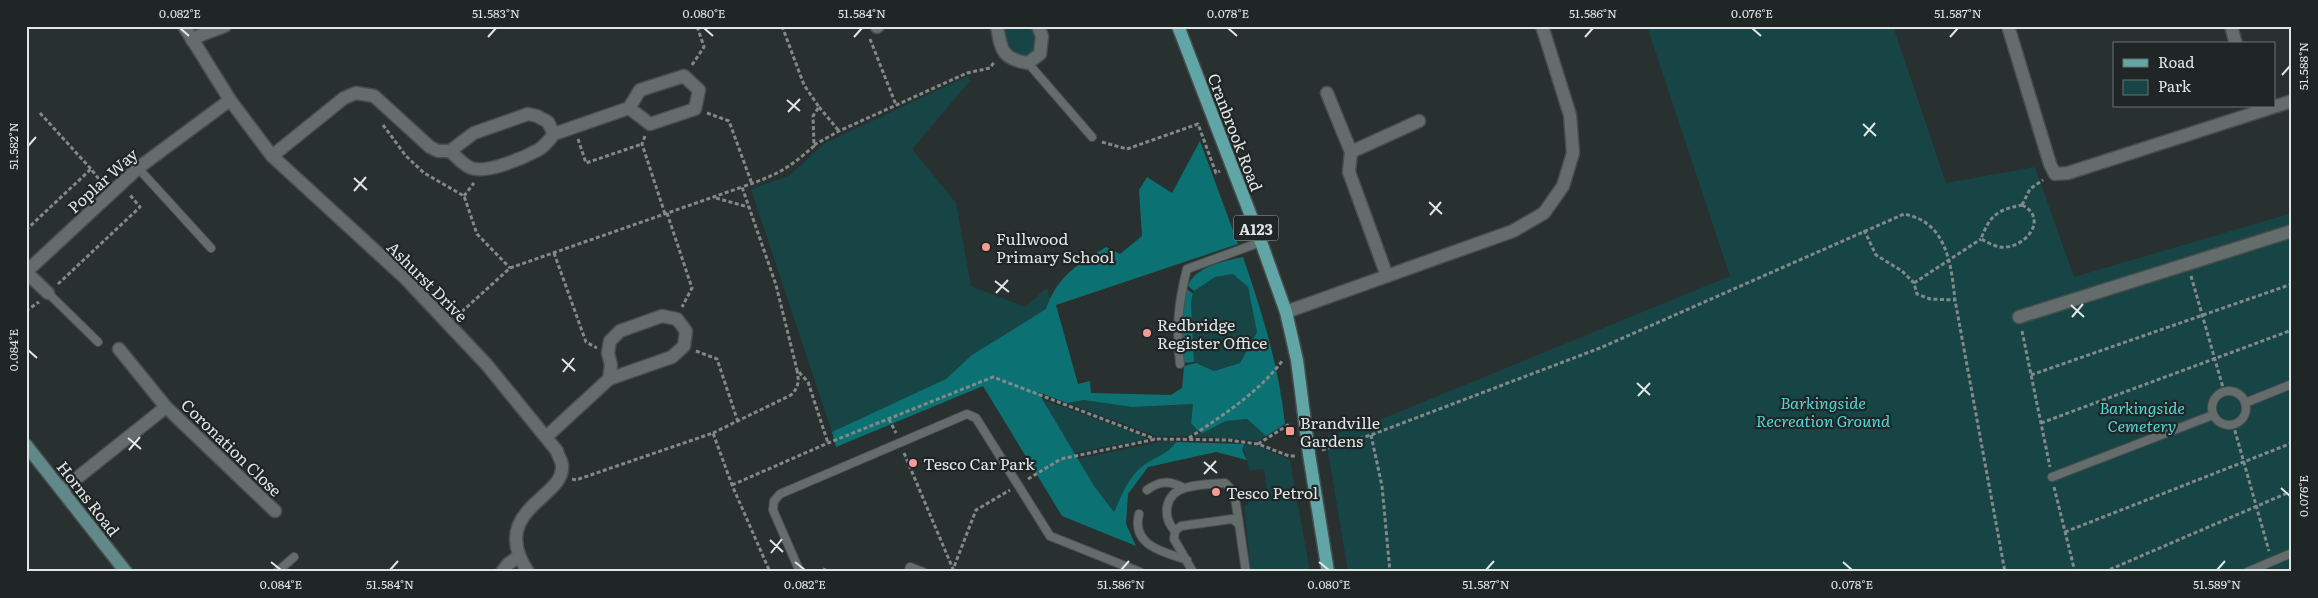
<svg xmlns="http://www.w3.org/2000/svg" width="2318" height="598" font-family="Literata,serif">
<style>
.green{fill:#174445}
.forest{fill:#0c7173}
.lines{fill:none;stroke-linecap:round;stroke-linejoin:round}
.lane-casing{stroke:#484d4d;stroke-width:10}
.street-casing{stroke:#484d4d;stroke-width:15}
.secondary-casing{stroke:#484d4d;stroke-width:15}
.primary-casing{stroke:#484d4d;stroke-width:15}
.path{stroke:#838989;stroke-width:3;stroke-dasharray:4 2.5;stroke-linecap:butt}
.lane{stroke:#646c6c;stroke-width:8}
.street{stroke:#646c6c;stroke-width:12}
.secondary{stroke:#62898a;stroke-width:12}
.primary{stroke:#60a6a7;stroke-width:12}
.ticks{fill:none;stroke:#e0e5e5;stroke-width:2}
.poi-dot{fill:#f59c94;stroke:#202626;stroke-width:2}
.labels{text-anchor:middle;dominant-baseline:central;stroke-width:4.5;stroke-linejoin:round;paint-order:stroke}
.shield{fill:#202626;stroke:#a6acac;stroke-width:1}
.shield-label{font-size:15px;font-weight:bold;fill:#e0e5e5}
.street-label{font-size:16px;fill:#e0e5e5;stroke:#202626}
.poi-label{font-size:16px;fill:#e0e5e5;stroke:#202626;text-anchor:start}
.park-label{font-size:16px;font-style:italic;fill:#54d5d7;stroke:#202626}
.neatline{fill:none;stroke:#e0e5e5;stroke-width:2}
.ticks-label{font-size:12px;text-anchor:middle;fill:#e0e5e5}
</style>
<rect width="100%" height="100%" fill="#293030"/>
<g class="green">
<path d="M1004,26H1032L1036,38L1034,50C1013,71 1007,42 1004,26Z"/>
<polygon points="1647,26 1893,26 1946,183 2035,167 2074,277 2292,213 2292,572 1348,572 1326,439 1328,439 1328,435 1367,425 1730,276"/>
<polygon points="968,76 970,81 912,149 956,203 971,286 1025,307 1047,288 1063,340 832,432 751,189 789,176 825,143"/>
<polygon points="1233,274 1248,287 1257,332 1240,363 1214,371 1194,362 1191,302 1194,291 1215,277"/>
<polygon points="1041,399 1141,435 1146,439 1073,453"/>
<polygon points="1084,400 1132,407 1193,404 1191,423 1198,431 1189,436 1156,436 1067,403"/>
<polygon points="1247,419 1266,436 1258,441 1194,436 1226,421"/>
<path d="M1165,441L1176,442C1168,455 1156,457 1144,465C1129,474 1122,497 1114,512L1094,486L1077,459Z"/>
<polygon points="1244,444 1257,446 1290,460 1310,572 1251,572 1244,506 1249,505 1248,502 1268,499 1264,469 1249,471 1246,455 1242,450"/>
</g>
<g class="forest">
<path d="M1200,141L1238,244L1056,305L1078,384L1090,381L1091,393L1171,395L1182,388L1184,366L1196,363L1214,371L1240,363L1257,332L1248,287L1233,274L1215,277L1194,291L1188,286C1194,267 1225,261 1243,257C1262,312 1279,366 1285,424L1266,436L1247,419L1226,421L1202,433L1198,431L1191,423L1193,404L1132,407L1084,400L1067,403L1038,392L1094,486L1114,512C1121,497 1129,475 1144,465C1156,456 1168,455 1176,442L1244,444L1242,450L1247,460L1216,452L1148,467L1128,494L1126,524L1136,546L1062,516L983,386L836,447L832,432L946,379L972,355L1046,309C1058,275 1077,265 1106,247L1120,254L1142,236L1139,190L1147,177L1172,193Z"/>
<polygon points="1187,289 1193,294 1191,302 1194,362 1184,363 1182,311"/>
</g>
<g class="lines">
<g class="lane-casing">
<g id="lane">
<polyline points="1028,63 1092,137"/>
<polyline points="138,168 211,248"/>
<polyline points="48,293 98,342"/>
<path d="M1180,364C1176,328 1178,304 1187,269L1261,242"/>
<circle cx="2229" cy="408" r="17"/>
<polyline points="2245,403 2292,384"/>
<polyline points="2052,477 2213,415"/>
<path d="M1147,490C1160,480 1170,481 1184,488"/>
<path d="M1139,514C1131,546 1164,552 1187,560"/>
<path d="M1175,531C1162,517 1164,494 1185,488C1198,484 1212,484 1225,483L1234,492L1239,523"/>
<polyline points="277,572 294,557"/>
<polyline points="800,572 773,510 774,501 780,494 967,414 976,418 1050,536 1140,572"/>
<polyline points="908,572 910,567 923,572"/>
<polyline points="1193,572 1174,539 1175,531 1181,526 1232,519 1239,524 1246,572"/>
<polyline points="2247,572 2292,553"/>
</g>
</g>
<g class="street-casing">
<g id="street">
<path d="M184,26L230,100L272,156L405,278L487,365L557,451C558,456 562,461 562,466C565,498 487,510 528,572"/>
<path d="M997,26C1001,50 1002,59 1028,63L1040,54L1042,36L1038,26"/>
<polyline points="2008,26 2050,164 2055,174 2068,173 2292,101"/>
<polyline points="2231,26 2236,44"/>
<polyline points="877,27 878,26"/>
<polyline points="192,40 201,35 225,26"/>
<polyline points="1327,93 1351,152"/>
<path d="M450,151C456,156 463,165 471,168C487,174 523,158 538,150C545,146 549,140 554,134L629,108L640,90L684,76L699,90L695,109L650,124L629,108"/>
<polyline points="272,156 344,98 356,93 374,96 430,147 438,151 450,151 474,133 528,114 537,116 548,122 554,134"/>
<polyline points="1387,276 1349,172 1351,152 1419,121"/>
<polyline points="48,293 26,272 138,168 230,100"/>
<polyline points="1286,312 1513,231 1544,213 1563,186 1573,153 1570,115 1542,26"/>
<polyline points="2019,317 2292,231"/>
<polyline points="119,349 166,407"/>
<polyline points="546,437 609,379 611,365 608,353 610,341 620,331 662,316 677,319 686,331 684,346 672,357 609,379"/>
<polyline points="62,490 166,407 275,511"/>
<polyline points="502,572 508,564 518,557"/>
</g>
</g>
<g class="secondary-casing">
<polyline id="secondary" points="26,445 126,572"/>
</g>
<g class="primary-casing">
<polyline id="primary" points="1178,26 1261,242 1286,312 1297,360 1309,454 1328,572"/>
</g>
<g class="path">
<path d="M782,26L804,85L819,107L813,116L814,146C787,170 776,175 742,187L776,285L797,370"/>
<polyline points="870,39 896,105"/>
<polyline points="692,65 704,47 697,26"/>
<polyline points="819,107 839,131"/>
<polyline points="40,113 91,169"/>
<polyline points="707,113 729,121 752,184"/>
<polyline points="383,125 406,156 424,173 464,196 477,234 510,268"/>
<polyline points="645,136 642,144 665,214"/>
<polyline points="578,139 586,163 642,144"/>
<polyline points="1102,142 1127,149 1198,124 1216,173 1220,171"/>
<polyline points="814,145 839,131 967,73 990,68 995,61"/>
<polyline points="464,196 474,183"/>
<polyline points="716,198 748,207"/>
<path d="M2022,205C2050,219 2024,250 2000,247C1994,246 1987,242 1981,239C1990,215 1997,210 2022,205Z"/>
<polyline points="2022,205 2030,189 2043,180"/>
<polyline points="667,213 692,288 682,307"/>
<polyline points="26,230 91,169 102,183"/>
<polyline points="1864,230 1876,255 1902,271 1914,283 1917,294 1930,299 1955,300"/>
<polyline points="554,253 586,342 597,348"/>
<polyline points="2191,276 2224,391"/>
<polyline points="1914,283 1981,239"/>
<polyline points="58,284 140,207 130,195"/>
<polyline points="26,311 39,302"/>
<polyline points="457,316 510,268 742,187"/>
<polyline points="2022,331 2050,467"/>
<polyline points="696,351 717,359 738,422"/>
<polyline points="2031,375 2292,284"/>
<polyline points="889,419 896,433"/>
<polyline points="2041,423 2292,330"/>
<polyline points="2233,424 2269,551"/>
<path d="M713,433L791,395C799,387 799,381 797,370L808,382L828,443"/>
<polyline points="1371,435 1382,486 1390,572"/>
<path d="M1189,438C1223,415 1258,393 1283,360"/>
<polyline points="1258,444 1291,423"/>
<path d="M1322,450L1371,435L1600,348L1904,214C1947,222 1951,264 1955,300L2005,572"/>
<polyline points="904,453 953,569"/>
<polyline points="572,479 576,480 713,433 732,485 770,572"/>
<polyline points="1028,479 1061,459 1156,439 1228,440 1258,444 1289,456 1296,456"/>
<polyline points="732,485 828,443 993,377 1155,439"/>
<polyline points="2054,487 2075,572"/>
<polyline points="2065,532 2292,443"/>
<polyline points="823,569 830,572"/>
<polyline points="952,572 976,510 1010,490"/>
<polyline points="2104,572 2292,491"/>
</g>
<use href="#lane" class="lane"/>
<use href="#street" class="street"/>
<use href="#secondary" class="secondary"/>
<use href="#primary" class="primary"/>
</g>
<path class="ticks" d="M180,28L189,36M704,28L713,36M1228,28L1237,36M1752,28L1761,36M488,37L496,28M854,37L862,28M1585,37L1593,28M1950,37L1958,28M2282,75L2290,66M787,100L800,111M788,112L800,99M1863,124L1876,136M1864,136L1875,123M28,146L36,137M354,178L367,190M354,191L366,177M1429,202L1442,214M1430,215L1441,202M995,281L1009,292M996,293L1008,280M2071,305L2084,317M2072,317L2083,304M28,350L37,358M562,359L575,371M563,372L574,358M1637,383L1650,395M1638,396L1650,383M128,438L141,449M129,450L140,437M1204,462L1217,473M1204,474L1216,461M2281,488L2290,496M770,540L783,552M771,553L782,539M271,562L281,570M795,562L805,570M1319,562L1329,570M1843,562L1852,570M390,570L398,561M1121,570L1129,561M1486,570L1494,561M2217,570L2225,561"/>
<g class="poi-dot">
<circle cx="986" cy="247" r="5"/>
<circle cx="1147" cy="333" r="5"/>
<rect x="1285" y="426" width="10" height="10" rx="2.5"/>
<circle cx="913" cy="463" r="5"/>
<circle cx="1216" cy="492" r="5"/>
</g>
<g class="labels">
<rect class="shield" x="1233.5" y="215.5" width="45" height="25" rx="4"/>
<g class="shield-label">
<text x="1256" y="228">A123</text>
</g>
<g class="street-label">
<text transform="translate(1236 132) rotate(69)">Cranbrook Road</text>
<text transform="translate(102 180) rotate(-42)">Poplar Way</text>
<text transform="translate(428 281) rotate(45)">Ashurst Drive</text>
<text transform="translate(232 447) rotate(44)">Coronation Close</text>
<text transform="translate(89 498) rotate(52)">Horns Road</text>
</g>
<g class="poi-label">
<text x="996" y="238">Fullwood<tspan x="996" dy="18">Primary School</tspan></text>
<text x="1157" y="324">Redbridge<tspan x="1157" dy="18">Register Office</tspan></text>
<text x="1300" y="422">Brandville<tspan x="1300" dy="18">Gardens</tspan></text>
<text x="923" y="463">Tesco Car Park</text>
<text x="1226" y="492">Tesco Petrol</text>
</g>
<g class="park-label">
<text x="1823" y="402">Barkingside<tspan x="1823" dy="18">Recreation Ground</tspan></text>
<text x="2142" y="407">Barkingside<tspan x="2142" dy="18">Cemetery</tspan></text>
</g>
</g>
<rect width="2318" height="598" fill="none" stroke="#202626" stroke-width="55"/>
<rect x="2113" y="42" width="162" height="65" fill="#202626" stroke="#6d7272"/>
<rect x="2123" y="59" width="25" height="8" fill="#60a6a7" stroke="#6d7272"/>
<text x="2158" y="68" font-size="15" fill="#e0e5e5">Road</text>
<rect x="2123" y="80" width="25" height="15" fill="#174445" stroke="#6d7272"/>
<text x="2158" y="92" font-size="15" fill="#e0e5e5">Park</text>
<rect x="28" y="28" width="2262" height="542" class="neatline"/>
<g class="ticks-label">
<text x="180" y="18">0.082°E</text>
<text x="496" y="18">51.583°N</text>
<text x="704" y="18">0.080°E</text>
<text x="862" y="18">51.584°N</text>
<text x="1228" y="18">0.078°E</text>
<text x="1593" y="18">51.586°N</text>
<text x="1752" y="18">0.076°E</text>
<text x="1958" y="18">51.587°N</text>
<text transform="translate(2304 66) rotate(-90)" y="4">51.588°N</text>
<text transform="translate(14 146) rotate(-90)" y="4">51.582°N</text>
<text transform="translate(14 350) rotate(-90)" y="4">0.084°E</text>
<text transform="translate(2304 496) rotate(-90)" y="4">0.076°E</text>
<text x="281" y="589">0.084°E</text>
<text x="390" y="589">51.584°N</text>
<text x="805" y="589">0.082°E</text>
<text x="1121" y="589">51.586°N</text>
<text x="1329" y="589">0.080°E</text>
<text x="1486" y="589">51.587°N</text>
<text x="1852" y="589">0.078°E</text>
<text x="2217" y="589">51.589°N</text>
</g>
</svg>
